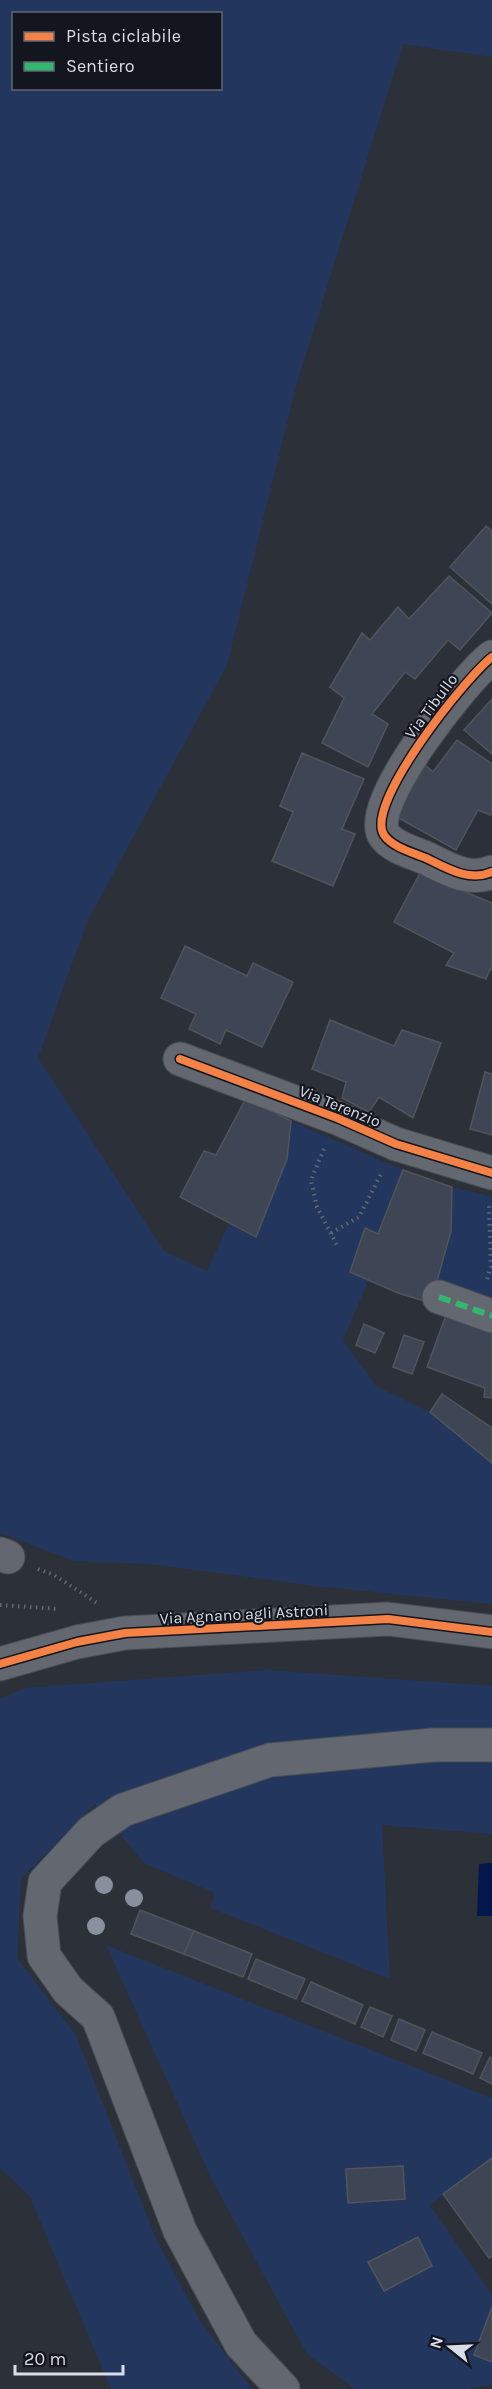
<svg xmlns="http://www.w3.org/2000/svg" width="492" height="2389" font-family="Karla,sans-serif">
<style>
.green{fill:#23375e;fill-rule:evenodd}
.water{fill:#05164c}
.building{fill:#3e4554;stroke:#51545b;stroke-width:1.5}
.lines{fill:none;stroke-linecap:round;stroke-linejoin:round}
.minor-casing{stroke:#484c54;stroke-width:35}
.path{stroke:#64686f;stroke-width:4;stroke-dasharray:1.5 4.5;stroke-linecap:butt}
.minor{stroke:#63676f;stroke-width:33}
.quiet{stroke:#33b770;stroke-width:6;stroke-dasharray:12 6;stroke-linecap:butt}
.cycleway-casing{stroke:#13161e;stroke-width:11}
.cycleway{stroke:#f48246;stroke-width:8}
.tree{fill:#88909e}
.labels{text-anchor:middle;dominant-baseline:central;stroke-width:4.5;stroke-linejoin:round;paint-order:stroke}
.street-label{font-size:16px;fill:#d8dde8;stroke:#13161e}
</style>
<rect width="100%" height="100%" fill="#2c3038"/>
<g class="green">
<path d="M0,0H492V57L403,44L297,383L227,665L87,922L38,1058L164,1251L207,1271L229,1223L256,1237L287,1159L291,1121L403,1170L378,1234L365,1229L350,1271L369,1280L343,1340L376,1386L430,1412L492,1463V1604L316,1586L150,1564L74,1561L0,1533ZM14,14H220V88H14Z"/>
<polygon points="452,1187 492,1197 492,1303 437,1282 451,1232"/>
<polygon points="267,1670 492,1686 492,1834 382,1825 390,1979 210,1908 215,1893 144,1863 95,1804 21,1879 17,1958 76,2035 156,2239 200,2321 252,2389 111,2389 30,2197 0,2168 0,1699 25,1688"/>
<path d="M106,1945L492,2098V2158L430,2205L492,2295V2385L468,2389H355L307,2354L212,2180ZM418,2237L432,2266L383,2291L369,2262Z"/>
</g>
<polygon class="water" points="492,1863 492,1916 477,1916 479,1864"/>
<g class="building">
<polygon points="486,526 492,531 492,604 450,567"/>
<polygon points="449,576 492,613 460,650 448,640 415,679 405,672 372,714 388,724 368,767 322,743 344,698 330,687 362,633 370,640 398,607 409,619"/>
<polygon points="492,699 492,754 464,730"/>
<polygon points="457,740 492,764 492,812 490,815 478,810 456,850 395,816 425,765 433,772"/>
<polygon points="302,753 364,779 342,829 355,834 333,886 272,861 293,812 280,806"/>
<polygon points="420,873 492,903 492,970 490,969 486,979 446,965 454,953 394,922"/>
<polygon points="185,946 247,976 253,963 293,982 262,1047 226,1030 220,1044 189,1029 196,1014 161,998"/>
<polygon points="330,1020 394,1046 402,1030 441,1043 413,1118 379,1097 369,1112 342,1098 346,1082 312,1069"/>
<polygon points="485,1072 492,1074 492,1135 470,1129"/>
<polygon points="246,1098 291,1121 287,1159 256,1237 180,1197 204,1151 216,1155"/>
<polygon points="403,1170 452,1187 451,1231 431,1303 398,1293 350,1272 365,1228 378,1234"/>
<polygon points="449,1307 492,1329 492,1398 484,1397 485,1388 427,1367"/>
<polygon points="364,1324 384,1333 375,1353 356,1345"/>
<polygon points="404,1335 424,1342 412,1374 393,1367"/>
<polygon points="442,1394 492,1428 492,1463 430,1412"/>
<polygon points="140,1910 194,1931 184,1954 131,1934"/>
<polygon points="194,1931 252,1954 243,1977 184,1954"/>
<polygon points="256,1959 305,1979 296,1999 248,1979"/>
<polygon points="311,1982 363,2005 355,2024 302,2001"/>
<polygon points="370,2007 392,2016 383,2037 361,2027"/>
<polygon points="399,2019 425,2030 416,2051 391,2040"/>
<polygon points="432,2032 482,2053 473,2074 423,2053"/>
<polygon points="490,2057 492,2058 492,2084 480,2078"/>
<polygon points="492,2158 492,2256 489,2258 443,2194"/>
<polygon points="403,2166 405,2199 348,2203 346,2169"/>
<polygon points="418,2237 432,2266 384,2291 368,2262"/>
<polygon points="492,2307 492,2362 474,2355"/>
</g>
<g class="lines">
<g class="minor-casing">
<g id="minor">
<path d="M492,657C466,677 364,804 384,835C393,848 415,853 428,859C448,869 470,882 492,872"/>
<polyline points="180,1059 337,1118 396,1144 492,1173"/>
<polyline points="439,1297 492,1316"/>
<polyline points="0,1554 8,1557"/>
<polyline points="0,1664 77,1642 125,1633 388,1619 492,1632"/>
<polyline points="283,2389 241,2344 180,2231 98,2017 68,1990 44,1956 40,1916 45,1882 91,1832 123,1810 270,1760 433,1745 492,1745"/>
</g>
</g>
<g class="path">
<polyline points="324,1149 311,1180 317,1207 338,1247"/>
<polyline points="331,1233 359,1217 381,1174"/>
<polyline points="487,1279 491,1267 489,1206"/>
<polyline points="38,1569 54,1575 97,1603"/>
<polyline points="0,1605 58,1609"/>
</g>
<use href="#minor" class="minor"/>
<polyline class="quiet" points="439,1297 492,1316"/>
<g class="cycleway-casing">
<g id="cycleway">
<path d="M492,657C466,677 364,804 384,835C393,848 415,853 428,859C448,869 470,882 492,872"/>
<polyline points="180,1059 337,1118 396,1144 492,1173"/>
<polyline points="0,1664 77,1642 125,1633 388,1619 492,1632"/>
</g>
</g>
<use href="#cycleway" class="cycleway"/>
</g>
<g class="tree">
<circle cx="104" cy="1885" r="9"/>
<circle cx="134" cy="1898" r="9"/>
<circle cx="96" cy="1926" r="9"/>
</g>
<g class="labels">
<g class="street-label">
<text transform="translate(431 706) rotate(-53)">Via Tibullo</text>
<text transform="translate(340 1106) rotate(22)">Via Terenzio</text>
<text transform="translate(244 1614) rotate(-3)">Via Agnano agli Astroni</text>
</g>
</g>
<rect x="12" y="12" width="210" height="78" fill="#13161e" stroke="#62666f" stroke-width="1.5"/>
<rect x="24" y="32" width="30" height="9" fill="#f48246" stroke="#62666f" stroke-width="1.5"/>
<text x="66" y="42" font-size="18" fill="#d8dde8">Pista ciclabile</text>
<rect x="24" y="62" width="30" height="9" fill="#33b770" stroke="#62666f" stroke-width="1.5"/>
<text x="66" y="72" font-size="18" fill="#d8dde8">Sentiero</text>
<g transform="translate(450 2347) rotate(288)" stroke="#13161e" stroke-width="4.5" paint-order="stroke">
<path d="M0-4.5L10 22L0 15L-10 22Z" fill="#d8dde8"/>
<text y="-9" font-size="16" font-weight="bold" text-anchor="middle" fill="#d8dde8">N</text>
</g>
<path d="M15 2365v9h108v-9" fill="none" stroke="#d8dde8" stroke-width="3"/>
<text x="24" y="2365" font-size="18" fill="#d8dde8" stroke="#13161e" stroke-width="4.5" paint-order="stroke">20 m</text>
</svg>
